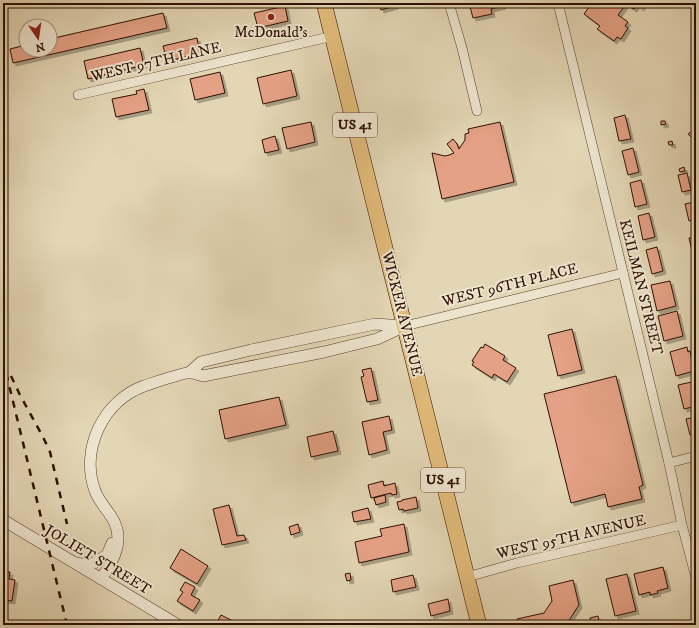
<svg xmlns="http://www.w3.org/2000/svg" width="699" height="628" font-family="'IM FELL DW Pica',serif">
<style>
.building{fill:#e4a185;stroke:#2d0f02;filter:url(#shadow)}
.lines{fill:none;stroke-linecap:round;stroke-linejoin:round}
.minor-casing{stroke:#5a412e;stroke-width:10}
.tertiary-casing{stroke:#5a412e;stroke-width:12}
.trunk-casing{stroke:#2d0f02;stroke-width:16}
.minor{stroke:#ede4ce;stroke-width:9}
.tertiary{stroke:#ede4ce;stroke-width:11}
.trunk{stroke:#e2bb7a;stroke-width:15}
.rail{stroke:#2d0f02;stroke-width:2.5;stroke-dasharray:7 7;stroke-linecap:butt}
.poi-dot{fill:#8f2418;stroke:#ede4ce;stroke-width:1.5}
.labels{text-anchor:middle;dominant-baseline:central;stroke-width:4;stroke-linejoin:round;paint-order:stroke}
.shield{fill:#ede4ce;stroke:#674f3f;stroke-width:1}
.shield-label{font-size:14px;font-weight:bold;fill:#2d0f02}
.poi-label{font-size:15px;fill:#2d0f02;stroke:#ede4ce}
.street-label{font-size:15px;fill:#2d0f02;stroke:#ede4ce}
</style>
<defs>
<filter id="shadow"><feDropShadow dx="3" dy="3" stdDeviation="0" flood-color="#0004"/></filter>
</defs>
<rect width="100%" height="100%" fill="#e3d6b4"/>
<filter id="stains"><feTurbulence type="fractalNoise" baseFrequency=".005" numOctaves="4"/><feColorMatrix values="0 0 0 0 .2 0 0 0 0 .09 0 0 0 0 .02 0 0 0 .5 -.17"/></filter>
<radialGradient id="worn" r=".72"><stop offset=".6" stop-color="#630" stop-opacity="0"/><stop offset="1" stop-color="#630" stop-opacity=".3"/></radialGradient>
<g class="building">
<polygon points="379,3 394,3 395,6 381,10"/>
<polygon points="469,3 507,3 502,4 503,6 491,9 492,14 473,18"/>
<polygon points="592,3 599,3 606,8 609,3 644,3 641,8 637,5 634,9 626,4 618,15 628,22 625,26 628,28 621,39 617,37 614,41 597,29 600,26 584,14"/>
<polygon points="285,6 288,21 258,28 254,13"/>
<polygon points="163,13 167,28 13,63 10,49 26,45 26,50 50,50 50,39"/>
<polygon points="197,38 200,54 167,61 163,46"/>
<polygon points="140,48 144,65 88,79 84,61"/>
<polygon points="291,70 297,96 263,104 257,78"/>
<polygon points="220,72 225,93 195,100 190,79"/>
<polygon points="144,89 149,110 116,117 112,99 137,94 136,91"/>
<polygon points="625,115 631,139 619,141 614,118"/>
<polygon points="661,121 665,121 666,124 661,125"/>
<polygon points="311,122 315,142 287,149 282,128"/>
<polygon points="500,122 514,182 442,199 432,153 445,156 449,155 454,153 447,144 453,139 457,144 459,149 465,140 465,134 469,133 468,129"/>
<polygon points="692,131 694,134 691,137 688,134"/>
<polygon points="275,136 279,150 265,153 262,140"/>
<polygon points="672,141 673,145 669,145 668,142"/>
<polygon points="633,148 639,172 628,175 622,151"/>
<polygon points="684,167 685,171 680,172 679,169"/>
<polygon points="687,173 691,190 682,192 678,175"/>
<polygon points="641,180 647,204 635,207 630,183"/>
<polygon points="694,202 696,210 696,219 689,221 685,204"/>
<polygon points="649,213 655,237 643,240 638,216"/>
<polygon points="696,236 696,255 693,255 689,238"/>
<polygon points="657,247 663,271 652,274 646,250"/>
<polygon points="670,281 676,306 657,311 651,285"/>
<polygon points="677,311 683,336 664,341 658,316"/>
<polygon points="572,329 582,370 558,376 548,335"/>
<polygon points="485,344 505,356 503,360 516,368 507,382 494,374 492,378 472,365 474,362 472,361 481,347 483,348"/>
<polygon points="687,347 688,352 690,351 694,371 676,376 670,352"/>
<polygon points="371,368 378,400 367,402 361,377 364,376 362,370"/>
<polygon points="616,376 643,485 639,487 642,499 608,507 605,494 571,503 544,394"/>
<polygon points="696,381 696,406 684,409 678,385"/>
<polygon points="279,397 286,425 225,439 219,410"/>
<polygon points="389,416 392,430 383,432 387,450 369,455 362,422"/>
<polygon points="696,417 696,434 690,435 686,419"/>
<polygon points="333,431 338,451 311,457 307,437"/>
<polygon points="383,481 384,486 395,483 397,494 392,495 391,493 371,498 368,485"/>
<polygon points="385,495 386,502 376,505 374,498"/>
<polygon points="416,497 418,508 404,511 403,509 399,510 397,502 402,501 402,500"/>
<polygon points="229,505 237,536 244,535 246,540 222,545 213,509"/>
<polygon points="368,508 371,519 354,522 352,512"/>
<polygon points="298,524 300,532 291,535 289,527"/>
<polygon points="404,524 409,552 359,563 355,542 382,536 380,529"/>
<polygon points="181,549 208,566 197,584 170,568"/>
<polygon points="663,567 668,588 657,591 658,593 650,595 650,592 639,595 634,574"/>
<polygon points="3,572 10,572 9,579 15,580 12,601 3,600"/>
<polygon points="350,573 351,580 347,581 345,574"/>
<polygon points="627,574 636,611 615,616 606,579"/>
<polygon points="413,575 416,587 393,592 391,580"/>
<polygon points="573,580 579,605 566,625 519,625 517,619 544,613 552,601 549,586"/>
<polygon points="185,582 195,587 191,595 200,600 193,611 177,601 183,592 180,590"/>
<polygon points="448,599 450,611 431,616 428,604"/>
<polygon points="221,615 235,622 233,625 216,624"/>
<polygon points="598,616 600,625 591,625 590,618"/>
</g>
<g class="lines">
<g class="minor-casing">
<g id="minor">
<polyline points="449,3 462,48 477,111"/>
<polyline points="558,3 669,463 682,525 696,578"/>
<polyline points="78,95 333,36"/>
<polyline points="405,326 623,273"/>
<polyline points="669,463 696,456"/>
<polyline points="467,577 517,563 682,525"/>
</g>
</g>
<g class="tertiary-casing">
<g id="tertiary">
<polyline points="190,372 201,362 251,350 375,324 404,326"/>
<polyline points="3,520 178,625"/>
<polyline points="76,563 86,565 94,563 107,555 112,543"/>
<path d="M101,579C109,567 117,555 118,540C119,518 102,509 95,491C80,449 103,401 144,386C156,382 167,378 179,375C183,374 187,372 191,373C195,373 199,375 203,376L324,352L377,339L405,326"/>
</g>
</g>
<g class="trunk-casing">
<polyline id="trunk" points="324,3 479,625"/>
</g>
<use href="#minor" class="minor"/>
<use href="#tertiary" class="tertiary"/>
<use href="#trunk" class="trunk"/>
<g class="rail">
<polyline points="3,360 67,625"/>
<polyline points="11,376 20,395 43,437 50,452 67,524"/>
</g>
</g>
<circle class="poi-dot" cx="271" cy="17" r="4"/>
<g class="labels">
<g class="shield">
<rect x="333" y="113" width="44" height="24" rx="3"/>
<rect x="421" y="468" width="44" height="24" rx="3"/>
</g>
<g class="shield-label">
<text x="355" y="125">US 41</text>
<text x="443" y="480">US 41</text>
</g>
<g class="poi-label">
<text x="271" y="32">McDonald's</text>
</g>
<g class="street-label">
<text transform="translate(156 62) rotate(-13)">WEST 97TH LANE</text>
<text transform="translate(510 285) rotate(-14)">WEST 96TH PLACE</text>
<text transform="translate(641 287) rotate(76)">KEILMAN STREET</text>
<text transform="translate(402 314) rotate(76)">WICKER AVENUE</text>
<text transform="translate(571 537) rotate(-13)">WEST 95TH AVENUE</text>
<text transform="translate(98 560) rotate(31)">JOLIET STREET</text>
</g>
</g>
<rect width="699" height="628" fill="none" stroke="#e3d6b4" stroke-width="16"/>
<rect x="4" y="4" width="691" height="620" fill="none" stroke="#2d0f02" stroke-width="2"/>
<rect x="8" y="8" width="683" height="612" fill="none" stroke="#2d0f02"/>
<g transform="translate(38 38) rotate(167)"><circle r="19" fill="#ede4ce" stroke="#a08f7c"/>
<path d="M0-3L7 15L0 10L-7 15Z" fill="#8f2418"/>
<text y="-6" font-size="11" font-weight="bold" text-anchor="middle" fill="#2d0f02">N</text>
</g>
<rect width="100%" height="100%" filter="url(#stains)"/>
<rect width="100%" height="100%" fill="url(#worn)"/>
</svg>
